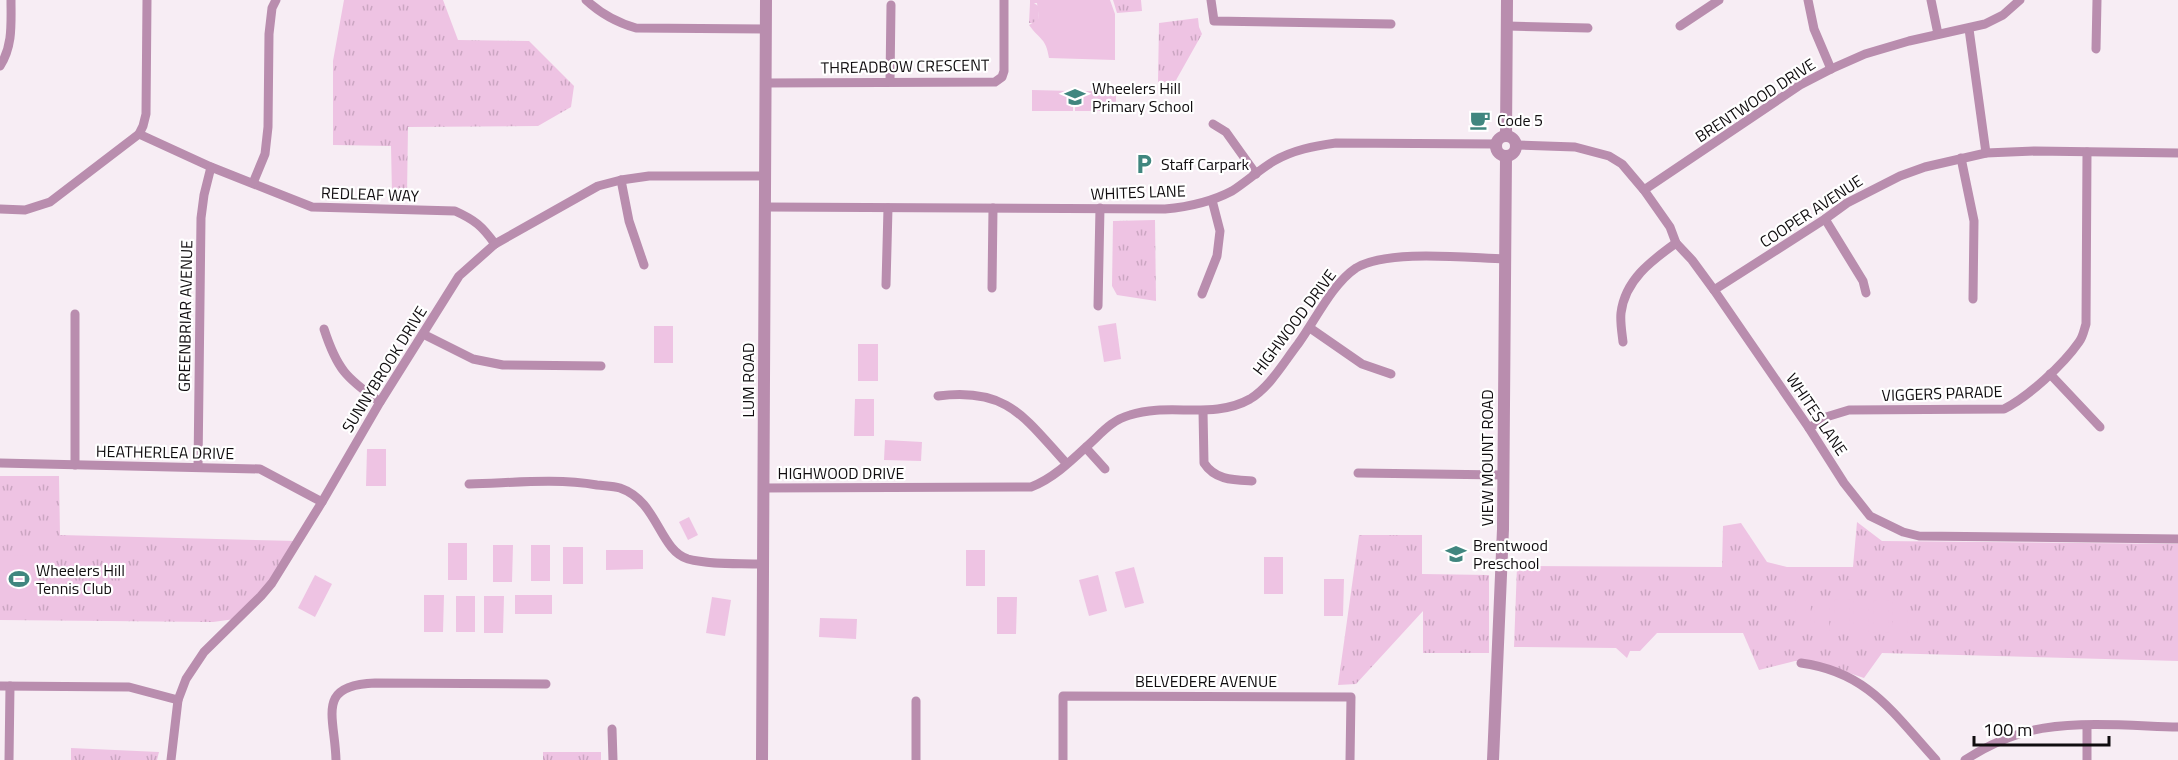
<svg xmlns="http://www.w3.org/2000/svg" width="2178" height="760" font-family="'Titillium Web',sans-serif">
<style>
.grass{fill:url(#grass-tufts)}
.pitch{fill:#eec3e3}
.lines{fill:none;stroke-linecap:round;stroke-linejoin:round}
.minor{stroke:#b98dae;stroke-width:9}
.tertiary{stroke:#b98dae;stroke-width:12}
.labels{text-anchor:middle;dominant-baseline:central;stroke-width:4.5;stroke-linejoin:round;paint-order:stroke}
.street-label{font-size:16px;fill:#100d0f;stroke:#fff}
.poi-label{font-size:16px;fill:#100d0f;stroke:#fff;text-anchor:start}
</style>
<defs>
<pattern id="grass-tufts" width="24" height="20" patternUnits="userSpaceOnUse" patternTransform="scale(1.5)"><rect width="24" height="20" fill="#eec3e3"/><path d="M3 7l-1-3M5 7V3M7 7l1-3M15 17l-1-3M17 17v-4M19 17l1-3" fill="none" stroke="#cba6c2"/></pattern>
</defs>
<rect width="100%" height="100%" fill="#f7edf4"/>
<g class="grass">
<polygon points="344,0 443,0 458,40 529,41 574,86 571,107 538,126 408,127 407,195 392,194 391,146 333,145 333,61"/>
<polygon points="1113,0 1141,0 1142,11 1117,13"/>
<polygon points="1030,3 1034,3 1038,6 1039,20 1034,23 1029,23"/>
<polygon points="1198,18 1199,27 1202,34 1175,82 1158,82 1159,23"/>
<polygon points="1155,220 1156,301 1117,295 1112,286 1113,221"/>
<polygon points="0,476 59,476 60,535 297,541 261,596 235,619 213,622 0,620"/>
<polygon points="1857,522 1882,541 2178,544 2178,661 1882,653 1864,678 1819,663 1795,661 1759,670 1743,633 1657,633 1640,651 1630,651 1627,658 1616,648 1514,647 1517,566 1722,567 1723,526 1741,523 1767,562 1787,567 1853,567"/>
<polygon points="1359,535 1422,535 1422,574 1489,575 1489,653 1423,653 1423,611 1356,684 1338,685"/>
<polygon points="71,748 159,752 157,760 71,760"/>
<rect x="543" y="752" width="58" height="8"/>
</g>
<g class="pitch">
<path d="M1030,0H1110L1115,14V60L1049,58C1046,38 1040,40 1029,25L1039,19L1037,3H1030Z"/>
<polygon points="1032,90 1073,91 1073,111 1032,111"/>
<rect x="1075" y="91" width="41" height="20"/>
<polygon points="1116,323 1121,359 1104,362 1098,326"/>
<rect x="654" y="326" width="19" height="37"/>
<rect x="858" y="344" width="20" height="37"/>
<polygon points="855,399 874,399 874,436 854,436"/>
<polygon points="885,440 922,442 921,461 884,460"/>
<polygon points="367,449 386,449 386,486 366,486"/>
<polygon points="689,517 698,535 688,540 679,522"/>
<rect x="448" y="543" width="19" height="37"/>
<polygon points="493,545 513,545 512,582 493,582"/>
<rect x="531" y="545" width="19" height="36"/>
<rect x="563" y="547" width="20" height="37"/>
<polygon points="606,550 643,550 643,569 606,570"/>
<rect x="966" y="550" width="19" height="36"/>
<polygon points="0,555 38,556 37,601 0,601"/>
<rect x="1264" y="557" width="19" height="37"/>
<polygon points="1134,567 1144,603 1125,608 1115,572"/>
<polygon points="315,575 332,584 315,617 298,608"/>
<polygon points="1098,575 1107,611 1089,616 1079,580"/>
<polygon points="1324,579 1344,579 1343,616 1324,616"/>
<polygon points="424,595 444,595 443,632 424,632"/>
<rect x="515" y="595" width="37" height="19"/>
<rect x="456" y="596" width="19" height="36"/>
<polygon points="484,596 504,596 503,633 484,633"/>
<polygon points="712,597 731,600 725,636 706,633"/>
<polygon points="997,597 1017,597 1016,634 997,634"/>
<polygon points="1796,599 1811,599 1810,631 1795,631"/>
<polygon points="1815,599 1830,599 1829,631 1814,631"/>
<polygon points="1835,599 1850,600 1849,631 1834,631"/>
<polygon points="1854,600 1869,600 1868,632 1853,632"/>
<polygon points="1874,600 1889,601 1888,633 1873,632"/>
<polygon points="1893,601 1908,601 1907,633 1892,633"/>
<polygon points="820,618 857,619 856,639 819,637"/>
</g>
<g class="lines">
<g class="minor">
<path d="M586,0C600,13 618,23 636,28L766,29"/>
<polyline points="1211,0 1214,21 1391,24"/>
<polyline points="1808,0 1814,29 1831,69"/>
<polyline points="1931,0 1938,34"/>
<polyline points="1507,26 1588,28"/>
<polyline points="1680,26 1719,0"/>
<polyline points="1969,29 1986,153"/>
<polyline points="2096,49 2097,0"/>
<path d="M0,66C13,46 11,24 11,0"/>
<polyline points="890,81 891,5"/>
<polyline points="766,83 995,82 1002,77 1004,71 1004,0"/>
<polyline points="1213,124 1226,132 1256,174"/>
<path d="M139,134L211,167L312,207L455,211C475,220 482,226 495,244"/>
<polyline points="1516,145 1575,147 1609,156 1622,164 1644,190 1670,227 1676,243 1692,260 1714,290 1809,428 1844,483 1870,516 1903,532 1919,536 2178,539"/>
<polyline points="1961,158 1974,221 1973,299"/>
<polyline points="621,180 629,221 644,265"/>
<polyline points="253,183 265,154 268,127 269,34 272,8 276,0"/>
<polyline points="1644,190 1800,85 1831,69 1865,54 1909,41 1985,24 2003,15 2020,0"/>
<path d="M765,207L1165,209C1188,207 1211,202 1232,191C1246,182 1259,170 1274,161C1293,150 1314,146 1336,143L1496,144"/>
<polyline points="0,209 25,210 50,202 139,134 143,126 146,114 147,0"/>
<polyline points="1825,219 1863,281 1866,293"/>
<polyline points="886,285 888,208"/>
<polyline points="992,288 993,208"/>
<polyline points="1714,290 1825,219 1847,203 1900,176 1925,167 1986,153 2035,151 2178,153"/>
<polyline points="1202,294 1217,256 1220,231 1212,200"/>
<polyline points="1098,306 1100,208"/>
<polyline points="75,314 75,465"/>
<polyline points="1310,328 1362,364 1391,374"/>
<path d="M324,329C337,369 346,378 380,402"/>
<polyline points="423,334 473,359 503,365 601,366"/>
<path d="M1623,342C1622,333 1620,322 1621,313C1625,280 1651,261 1676,243"/>
<polyline points="2050,374 2100,427"/>
<path d="M938,396C1007,387 1024,417 1066,463"/>
<path d="M1203,411L1204,463C1215,480 1233,480 1252,481"/>
<path d="M1809,428L1826,417L1849,410L2004,409C2028,397 2063,365 2079,342C2083,337 2084,330 2086,324L2087,152"/>
<polyline points="1086,448 1105,469"/>
<polyline points="0,463 260,469 322,502"/>
<polyline points="198,467 201,218 204,195 211,167"/>
<polyline points="1358,473 1502,475"/>
<path d="M469,484C512,483 556,478 597,485C605,486 613,486 620,488C658,501 659,550 688,559C711,565 738,563 761,564"/>
<path d="M763,488L1031,487C1052,479 1070,462 1086,447C1100,435 1111,420 1130,415C1169,402 1213,420 1250,399C1270,387 1284,362 1298,344C1315,321 1332,284 1356,268C1388,249 1467,258 1505,259"/>
<path d="M1801,663C1868,672 1893,713 1936,760"/>
<polyline points="0,686 129,687 178,700"/>
<polyline points="916,701 916,760"/>
<polyline points="612,729 613,760"/>
<polyline points="9,760 10,686"/>
<polyline points="171,760 178,700 186,679 204,652 261,596 272,583 322,502 380,402 459,276 495,244 598,186 621,180 649,176 765,176"/>
<path d="M336,760C335,717 315,685 375,683L546,684"/>
<polyline points="1063,760 1063,696 1351,697 1350,760"/>
<path d="M1965,760C1982,749 2000,740 2019,734C2065,719 2130,726 2178,727"/>
<polyline points="2087,760 2087,726"/>
</g>
<g class="tertiary">
<polyline points="1506,136 1507,0"/>
<circle cx="1506" cy="146" r="10"/>
<polyline points="762,760 766,0"/>
<polyline points="1493,760 1503,529 1506,156"/>
</g>
</g>
<defs>
<g id="school-bare" transform="scale(1.62)"><path d="M0-5L7-2L0 1L-7-2ZM-4 1L0 2.5L4 1V4Q0 6-4 4Z" fill="#40867f" stroke="#fff" stroke-width="2.5" paint-order="stroke"/></g>
<g id="cafe-bare" transform="scale(1.62)"><path d="M-5.5-4.5H6V0H3Q3 3.5 0 3.5H-2.5Q-5.5 3.5-5.5 0ZM3-3.2v2h1.7v-2ZM-6 4.5H4V6H-6Z" fill="#40867f" stroke="#fff" stroke-width="2.5" paint-order="stroke"/></g>
<g id="parking-bare" transform="scale(1.62)"><path d="M-3.5-5.5H1a3.5 3.5 0 0 1 0 7H-1V5.5H-3.5ZM-1-3.4V-.6H.8a1.4 1.4 0 0 0 0-2.8Z" fill="#40867f" stroke="#fff" stroke-width="2.5" paint-order="stroke"/></g>
<g id="stadium-bare" transform="scale(1.62)"><path d="M0-5a6.5 5 0 1 0 0 10a6.5 5 0 1 0 0-10ZM-3.5-1.8h7v3.6h-7Z" fill="#40867f" stroke="#fff" stroke-width="2.5" paint-order="stroke"/></g>
</defs>
<g fill-rule="evenodd">
<use href="#school-bare" x="1075" y="97"/>
<use href="#cafe-bare" x="1480" y="120"/>
<use href="#parking-bare" x="1144" y="164"/>
<use href="#school-bare" x="1456" y="554"/>
<use href="#stadium-bare" x="19" y="579"/>
</g>
<g class="labels">
<g class="street-label">
<text transform="translate(905 66) rotate(-1)">THREADBOW CRESCENT</text>
<text transform="translate(1755 100) rotate(-33)">BRENTWOOD DRIVE</text>
<text transform="translate(1138 192) rotate(-2)">WHITES LANE</text>
<text transform="translate(370 194) rotate(2)">REDLEAF WAY</text>
<text transform="translate(1811 211) rotate(-33)">COOPER AVENUE</text>
<text transform="translate(185 316) rotate(-89)">GREENBRIAR AVENUE</text>
<text transform="translate(1294 322) rotate(-53)">HIGHWOOD DRIVE</text>
<text transform="translate(384 369) rotate(-58)">SUNNYBROOK DRIVE</text>
<text transform="translate(748 380) rotate(-90)">LUM ROAD</text>
<text transform="translate(1942 393) rotate(-2)">VIGGERS PARADE</text>
<text transform="translate(1817 414) rotate(56)">WHITES LANE</text>
<text transform="translate(165 452) rotate(1)">HEATHERLEA DRIVE</text>
<text transform="translate(1487 458) rotate(-90)">VIEW MOUNT ROAD</text>
<text x="841" y="473">HIGHWOOD DRIVE</text>
<text x="1206" y="681">BELVEDERE AVENUE</text>
</g>
<g class="poi-label">
<text x="1092" y="88">Wheelers Hill<tspan x="1092" dy="18">Primary School</tspan></text>
<text x="1497" y="120">Code 5</text>
<text x="1161" y="164">Staff Carpark</text>
<text x="1473" y="545">Brentwood<tspan x="1473" dy="18">Preschool</tspan></text>
<text x="36" y="570">Wheelers Hill<tspan x="36" dy="18">Tennis Club</tspan></text>
</g>
</g>
<path d="M1974 736v9h135v-9" fill="none" stroke="#100d0f" stroke-width="3"/>
<text x="1983" y="736" font-size="18" fill="#100d0f" stroke="#ffffff" stroke-width="4.5" paint-order="stroke">100 m</text>
</svg>
